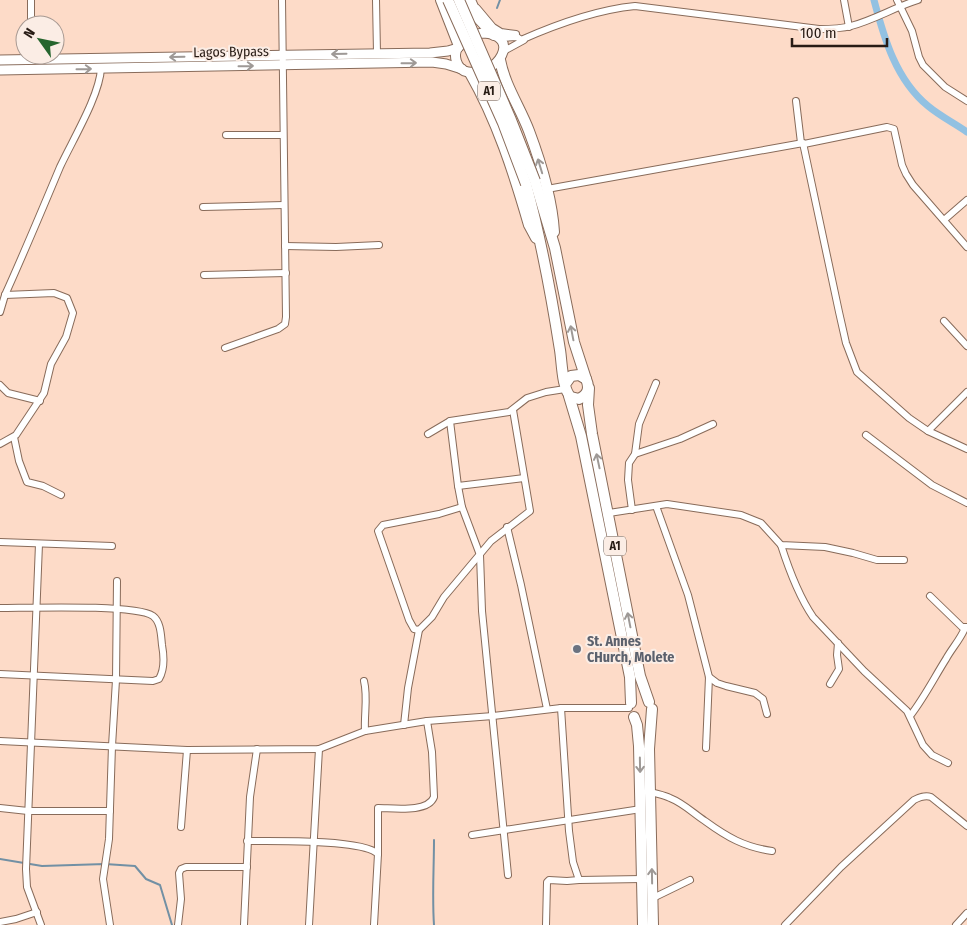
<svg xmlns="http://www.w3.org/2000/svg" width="967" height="925" font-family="'Fira Sans Condensed',sans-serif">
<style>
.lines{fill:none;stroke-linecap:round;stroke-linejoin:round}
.stream{stroke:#7290a4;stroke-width:2}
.canal{stroke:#92c1e2;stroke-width:7}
.minor-casing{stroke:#886b5a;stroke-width:8}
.secondary-casing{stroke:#886b5a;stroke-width:11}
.trunk-casing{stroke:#886b5a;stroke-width:12}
.minor{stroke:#fff;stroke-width:6}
.secondary{stroke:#fff;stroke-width:9}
.trunk{stroke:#fff;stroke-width:10}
.trunk-bridge-casing{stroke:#886b5a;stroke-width:12;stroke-linecap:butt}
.trunk-bridge{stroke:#fff;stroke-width:10}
.oneway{stroke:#9e9996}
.worship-dot{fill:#6b7280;stroke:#fbede5;stroke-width:2}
.labels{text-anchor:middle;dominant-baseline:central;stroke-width:4;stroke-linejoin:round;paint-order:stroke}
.shield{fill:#fbede5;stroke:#675b53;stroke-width:1}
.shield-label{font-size:12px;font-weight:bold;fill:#281c15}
.street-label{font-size:14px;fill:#281c15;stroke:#fbede5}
.worship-label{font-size:14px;font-weight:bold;fill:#5b616d;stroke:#fbede5;text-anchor:start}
</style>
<rect width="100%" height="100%" fill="#fddbc8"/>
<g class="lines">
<g class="stream">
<polyline points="497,8 500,0"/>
<polyline points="0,859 42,866 105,864 135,866 146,879 160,885 172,925"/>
<path d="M434,925C432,896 434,868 434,840"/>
</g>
<path class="canal" d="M874,0C884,38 896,80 928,106C940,116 954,123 967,132"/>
<g class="minor-casing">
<g id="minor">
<polyline points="31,0 31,25"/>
<polyline points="376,0 377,53"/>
<polyline points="844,0 849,27"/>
<polyline points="897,0 912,31 919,57 923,65 945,87 967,101"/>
<polyline points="477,8 493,27 501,32 516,34"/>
<path d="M500,38L517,37L521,40C557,24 595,10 635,6L819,29C830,29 840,29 851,26C874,20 895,7 918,0"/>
<polyline points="504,51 524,40"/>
<polyline points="796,101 801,143"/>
<polyline points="226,135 283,135"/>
<polyline points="804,144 887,127 894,129 902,165 906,174 913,185 967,247"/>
<polyline points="547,189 803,143 839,312 846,343 857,372 909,418 928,431 967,449"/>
<polyline points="203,207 284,205"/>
<polyline points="944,220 967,200"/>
<polyline points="285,246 336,247 379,245"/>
<polyline points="204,275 286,273"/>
<path d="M0,312L5,295C24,253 42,210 60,167C72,141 100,95 101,68"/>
<polyline points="944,321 967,346"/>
<polyline points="225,348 278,329 285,324 286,317 282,0"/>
<polyline points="0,385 8,393 40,401"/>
<polyline points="450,421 458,486 462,507 480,555 482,611 508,875"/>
<polyline points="928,431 967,392"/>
<polyline points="428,434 450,421 509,412 527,398 546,392 565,389"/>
<polyline points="866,435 932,485 967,503"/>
<polyline points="14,437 19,461 27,482 43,486 61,495"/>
<polyline points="0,444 16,435 44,393 51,364 66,337 73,313 67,298 54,293 5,295"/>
<polyline points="635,454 680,439 713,424"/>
<polyline points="458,486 524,478"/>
<polyline points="656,506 688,595 709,677 706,748"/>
<polyline points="632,510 628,480 629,463 635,454 639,424 656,383"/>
<polyline points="609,513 667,504 741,515 761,523 781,545 825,547 853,553 877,560 904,560"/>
<polyline points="507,527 521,585 547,709"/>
<polyline points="0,542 112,546"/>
<polyline points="39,544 26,869 27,887 41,925"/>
<path d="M781,545C789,570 798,595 813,617L864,671L907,711L923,745L932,755L948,763"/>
<polyline points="930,596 962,627 967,627"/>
<path d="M0,608C28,608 135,604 153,616C161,622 161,636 162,645C164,656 165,669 159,679L153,681L0,674"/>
<polyline points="419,630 414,629 409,620 378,531 383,525 439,514 462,507"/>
<polyline points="709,677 717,683 726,686 755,693 763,699 767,714"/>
<path d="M364,681C368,697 364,714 365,731"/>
<polyline points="830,684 839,669 837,655 838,643"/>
<polyline points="561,708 569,831 573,862 579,880 642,879"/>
<path d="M910,716C924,698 934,678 946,659C952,648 960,640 965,628"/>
<polyline points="404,725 408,688 419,630 432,617 444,597 491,541 530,511 513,410"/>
<polyline points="0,741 187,750 319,749 365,731 427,721 493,716 561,708 629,708"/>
<path d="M651,792C657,794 664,795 670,798C683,803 693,813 705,821C727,837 744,847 772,851"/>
<polyline points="0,808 28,811 110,811"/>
<polyline points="181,827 187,750"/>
<polyline points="472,835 641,809"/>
<path d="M247,841C272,841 363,839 378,854L374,925"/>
<path d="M378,854V808C393,808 428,813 434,797L432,752L427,721"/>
<polyline points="653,898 690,880"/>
<polyline points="0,922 16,919 37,912"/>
<polyline points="110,925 103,879 109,839 112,746 116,680 117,581"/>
<polyline points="178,925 181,899 179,873 181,869 186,867 247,867"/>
<polyline points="244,925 250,797 257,749"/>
<polyline points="309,925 319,749"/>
<polyline points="546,925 547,882 549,880 567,881 579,880"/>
<path d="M785,925L841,867L914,800C920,797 925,795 931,797L967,826"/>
<polyline points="956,925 967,913"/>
</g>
</g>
<g class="secondary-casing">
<g id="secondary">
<path d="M483,33C523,35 498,77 468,72C456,70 452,54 459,45C465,37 474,34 483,33Z"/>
<polyline points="0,60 430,53 448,51 458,48"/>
<polyline points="0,70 432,62 446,64 462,69"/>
</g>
</g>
<g class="trunk-casing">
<g id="trunk">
<polyline points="441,0 459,46"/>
<polyline points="470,0 478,18 494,35"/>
<path d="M500,60C505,86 520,107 529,131C541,163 552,198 554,232"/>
<path d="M470,73C497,120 514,173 529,225L536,238"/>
<polyline points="535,181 555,248 574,342 586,379"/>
<path d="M526,184C541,239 551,293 560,350C562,362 562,390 571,397L579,399C588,395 590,388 586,379L579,375L571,376L566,383"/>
<polyline points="589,388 588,405 592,434 640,676 649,702"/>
<polyline points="569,396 581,436 630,677 631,703"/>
<polyline points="652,709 649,749 653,925"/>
<polyline points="634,717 637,725 639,746 643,925"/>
</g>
</g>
<use href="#minor" class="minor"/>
<use href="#secondary" class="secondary"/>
<use href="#trunk" class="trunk"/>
<g class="trunk-bridge-casing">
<g id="trunk-bridge">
<polyline points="448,0 503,123 526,184"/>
<polyline points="459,0 511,120 535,181"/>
</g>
</g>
<use href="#trunk-bridge" class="trunk-bridge"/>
</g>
<defs><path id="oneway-shaft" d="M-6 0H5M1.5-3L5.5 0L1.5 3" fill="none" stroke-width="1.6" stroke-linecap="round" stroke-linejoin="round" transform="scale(1.25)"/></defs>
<g class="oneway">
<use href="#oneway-shaft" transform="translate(339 54) rotate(179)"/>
<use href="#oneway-shaft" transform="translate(177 57) rotate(179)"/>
<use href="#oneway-shaft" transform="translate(409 63) rotate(-1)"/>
<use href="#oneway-shaft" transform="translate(246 66) rotate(-1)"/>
<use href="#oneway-shaft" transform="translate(84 69) rotate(-1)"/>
<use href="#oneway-shaft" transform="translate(540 166) rotate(-107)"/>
<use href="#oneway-shaft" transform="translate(572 333) rotate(-101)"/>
<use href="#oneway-shaft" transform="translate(598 461) rotate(-102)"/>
<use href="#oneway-shaft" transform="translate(629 620) rotate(-101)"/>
<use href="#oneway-shaft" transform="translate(640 765) rotate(89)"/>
<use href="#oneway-shaft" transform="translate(652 876) rotate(-91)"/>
</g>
<circle class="worship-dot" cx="577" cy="649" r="5"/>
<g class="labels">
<g class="shield">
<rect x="478" y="81.5" width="22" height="19" rx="4"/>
<rect x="604" y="536.5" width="22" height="19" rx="4"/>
</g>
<g class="shield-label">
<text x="489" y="91">A1</text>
<text x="615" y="546">A1</text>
</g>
<g class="street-label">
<text transform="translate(231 52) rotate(-1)">Lagos Bypass</text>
</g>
<g class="worship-label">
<text x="587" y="641">St. Annes<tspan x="587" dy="16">CHurch, Molete</tspan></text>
</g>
</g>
<g transform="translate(40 40) rotate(303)"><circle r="24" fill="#fbede5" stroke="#a79992"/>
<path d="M0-4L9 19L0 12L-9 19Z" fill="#26652e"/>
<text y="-8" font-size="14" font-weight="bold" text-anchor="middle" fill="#281c15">N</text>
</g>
<path d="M792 38v8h95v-8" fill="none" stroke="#281c15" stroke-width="2.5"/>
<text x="800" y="38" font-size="15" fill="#281c15" stroke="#fbede5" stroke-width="4" paint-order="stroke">100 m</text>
</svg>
